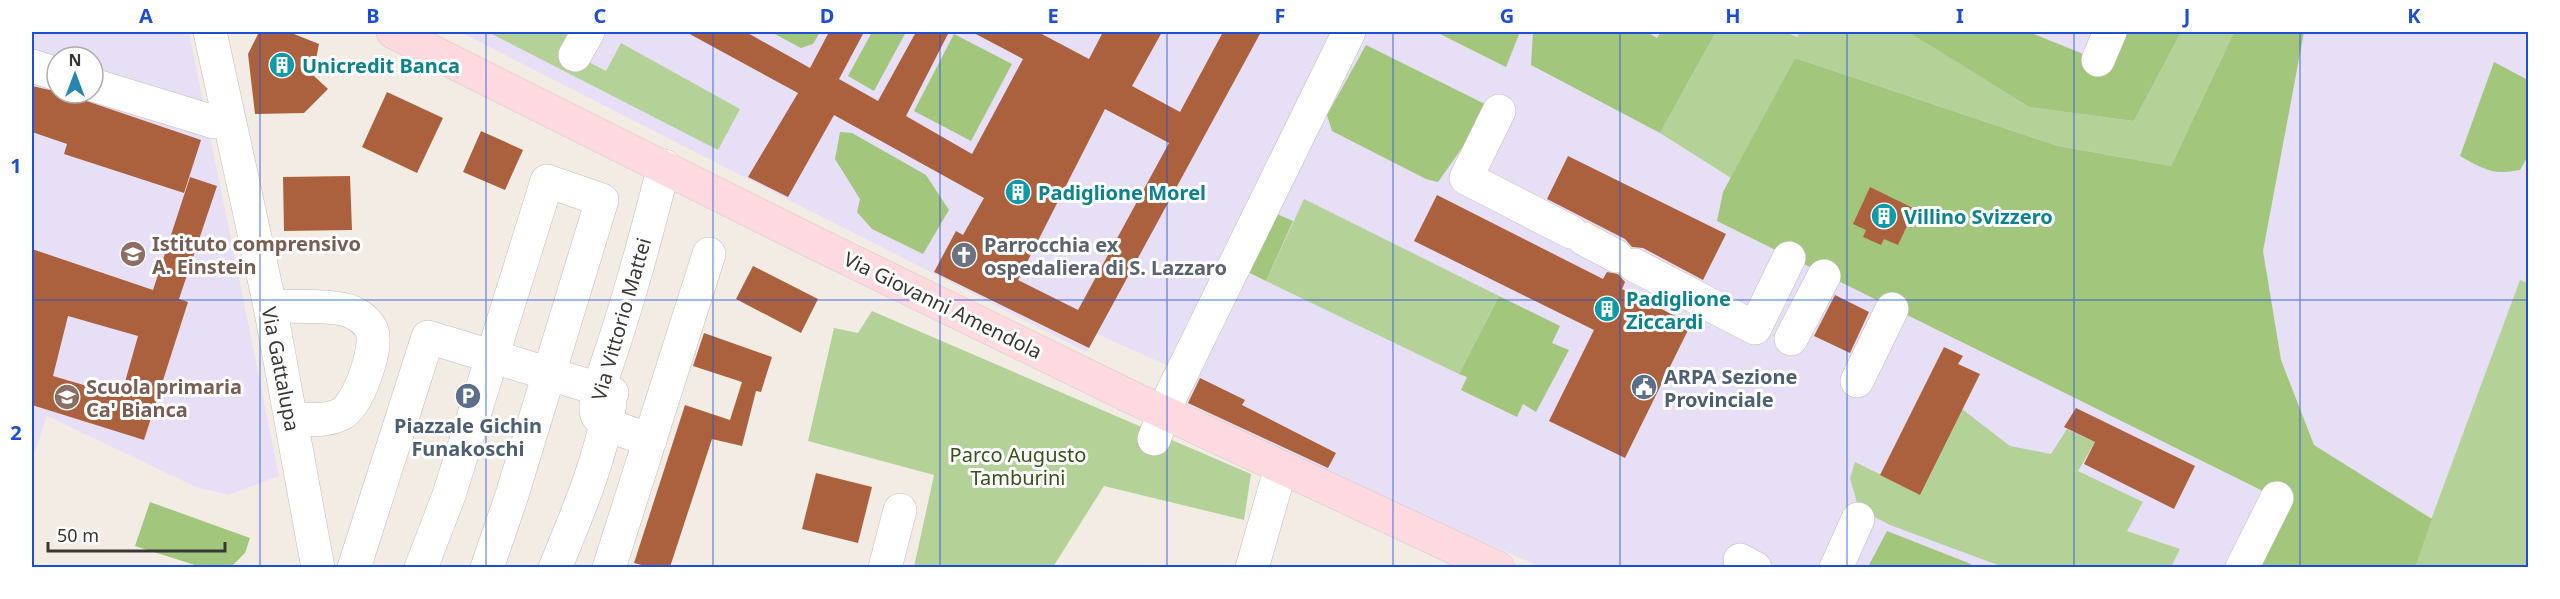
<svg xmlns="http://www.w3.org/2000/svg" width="2560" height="599" font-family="'Noto Sans',sans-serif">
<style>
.education{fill:#e7dff5;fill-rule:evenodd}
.green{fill:#b4d298}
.forest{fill:#a2c77c}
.building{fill:#ac613e;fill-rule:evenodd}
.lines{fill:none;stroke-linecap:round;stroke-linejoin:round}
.minor-casing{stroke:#c3bdb6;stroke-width:34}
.major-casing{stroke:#cccbca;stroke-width:34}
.minor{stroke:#fff;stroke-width:33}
.major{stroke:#fed9df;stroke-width:33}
.grid{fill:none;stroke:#1d4ed8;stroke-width:1.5;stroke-opacity:0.55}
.labels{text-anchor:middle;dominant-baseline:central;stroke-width:6;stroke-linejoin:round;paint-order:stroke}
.culture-label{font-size:20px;font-weight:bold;fill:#0d838f;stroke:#fff;text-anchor:start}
.education-label{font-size:20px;font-weight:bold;fill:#785e54;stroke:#fff;text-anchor:start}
.worship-label{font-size:20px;font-weight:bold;fill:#5b616d;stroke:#fff;text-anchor:start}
.street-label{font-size:20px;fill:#3a3835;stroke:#fff}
.service-label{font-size:20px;font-weight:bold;fill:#4e5e75;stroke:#fff;text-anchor:start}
.park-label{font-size:20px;fill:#38501b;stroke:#fff}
.neatline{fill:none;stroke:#1d4ed8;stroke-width:2}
.grid-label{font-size:20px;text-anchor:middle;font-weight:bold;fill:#1d4ed8}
</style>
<rect width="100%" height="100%" fill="#f3ece5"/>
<g class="education">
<path d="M32,32H189L279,476L228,495L196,487L47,416L32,461ZM57,57H93V93H57Z"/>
<polygon points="460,32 2528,32 2528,283 2520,281 2413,567 1541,567 1326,473 1185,402 1195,378 1097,334 1087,352"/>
</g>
<g class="green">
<polygon points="488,32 588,32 575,55 606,71 621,43 740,109 718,150"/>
<polygon points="1716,32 1785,32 1797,37 1800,32 1908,32 2029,107 2134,121 2181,32 2234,32 2171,166 2058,146 1795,58 1731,178 1660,133"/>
<polygon points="1304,199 1499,296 1459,374 1266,281"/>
<polygon points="2520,280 2528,283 2528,567 2413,568"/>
<polygon points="872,311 1251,474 1244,520 1104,486 1053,567 914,567 934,475 808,441 834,328 858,333"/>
<polygon points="1962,409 2010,446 2051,454 2067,429 2095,442 2078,471 2143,502 2127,531 2180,549 2171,567 2003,567 1890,525 1867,513 1857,503 1850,478 1855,462 1920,494"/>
</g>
<g class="forest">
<polygon points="771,32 820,32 813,44 801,48"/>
<polygon points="872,32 906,32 874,91 848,76"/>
<polygon points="1436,32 1520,32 1506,67"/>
<polygon points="1533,32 1647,32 1657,38 1661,32 1716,32 1660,133 1531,65"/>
<polygon points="1908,32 2029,32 2098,60 2110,32 2181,32 2134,121 2029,107"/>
<polygon points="2234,32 2304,32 2263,251 2281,360 2314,445 2432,519 2415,567 2253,567 2277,498 1717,221 1723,192 1795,58 2058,146 2171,166"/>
<polygon points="954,34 1012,64 971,141 914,111"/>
<polygon points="1366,45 1491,107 1438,182 1426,179 1332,131 1327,115"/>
<path d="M2494,62L2528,80V156L2520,170C2492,175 2485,170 2460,156Z"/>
<polygon points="840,132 852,133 926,175 949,210 923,254 872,229 857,212 860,199 835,159"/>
<polygon points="1268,210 1293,221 1266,281 1242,269"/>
<polygon points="1499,296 1560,326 1552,343 1569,350 1536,412 1523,404 1517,417 1461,390 1467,377 1459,374"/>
<polygon points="150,502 250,538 245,553 233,565 201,567 135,546"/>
<polygon points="1887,531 1971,564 1970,568 1868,567"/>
</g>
<g class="building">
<polygon points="259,32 289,32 319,44 313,75 328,89 304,113 255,114 248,54"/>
<path d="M686,32H746L810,68L829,32H864L839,79L878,101L916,32H949L906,116L972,154L1023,59L972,32H1038L1089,59L1103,32H1162L1132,86L1180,112L1223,32H1261L1089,348L934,272L956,231L963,235L984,198L834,115L788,197L748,177L798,93ZM1105,109L1169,143L1078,310L1018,280Z"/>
<polygon points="32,86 63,93 201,140 184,193 64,154 67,144 32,132"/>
<polygon points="387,92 443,118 417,173 362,147"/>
<polygon points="481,131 523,150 505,190 463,172"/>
<polygon points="1568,156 1726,234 1703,280 1643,248 1632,247 1625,239 1547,199"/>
<polygon points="350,176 352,230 284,231 283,177"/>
<path d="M190,177L217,186L179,299L188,302L144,440L32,405V249L153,290ZM68,316L138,336L121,396L53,376Z"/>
<polygon points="1870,187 1915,209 1898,245 1884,239 1881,245 1863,237 1866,230 1853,224"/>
<polygon points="1437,195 1603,279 1607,272 1618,274 1625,282 1622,289 1691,324 1625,458 1549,421 1594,330 1414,241"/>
<polygon points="753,266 818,299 801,333 736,299"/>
<polygon points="1835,295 1869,312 1850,353 1814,336"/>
<polygon points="704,333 772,357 761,392 756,391 742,446 712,439 670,567 649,567 634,563 685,405 730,420 742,382 693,366"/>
<polygon points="1944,347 1963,356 1958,364 1980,374 1920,495 1880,475"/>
<polygon points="1200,378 1245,400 1242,405 1336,453 1328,468 1188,403"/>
<polygon points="2076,408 2195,466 2174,509 2084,464 2095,442 2064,427"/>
<polygon points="816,473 872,487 858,543 802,529"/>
</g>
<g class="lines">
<g class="minor-casing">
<g id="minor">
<polyline points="210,32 270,306 318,568"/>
<polyline points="575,55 588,32"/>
<polyline points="2098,60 2110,32"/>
<polyline points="32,66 57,74"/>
<polyline points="93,85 214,122 228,118"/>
<polyline points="1499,111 1466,178 1571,232"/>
<polyline points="1584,239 1616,256"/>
<polyline points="1634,265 1755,328 1789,258"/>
<path d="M270,306C289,307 336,304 352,312C360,316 369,323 372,331C378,349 358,406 341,414C327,422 307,419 291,419"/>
<polyline points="1791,339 1824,276"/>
<polyline points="1857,381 1892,309"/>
<polyline points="1154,439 1172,393 1349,32"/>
<path d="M650,440C637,435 602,426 597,415C592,403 604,374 608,361C630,297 647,232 664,166"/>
<polyline points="1740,560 1755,568"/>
<polyline points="354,568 428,337 612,393"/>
<polyline points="421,568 449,495 547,181 602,200 512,495 487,568"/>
<path d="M555,568C577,515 600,461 610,404"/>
<polyline points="609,568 709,254"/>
<polyline points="885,568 900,510"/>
<polyline points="1252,568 1281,467"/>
<polyline points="1836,568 1858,519"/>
<polyline points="2242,568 2277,498"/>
</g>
</g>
<g class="major-casing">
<polyline id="major" points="393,32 811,241 1133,398 1498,568"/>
</g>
<use href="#minor" class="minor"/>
<use href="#major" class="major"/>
</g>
<path class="grid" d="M260,32V568M486,32V568M713,32V568M940,32V568M1167,32V568M1393,32V568M1620,32V568M1847,32V568M2074,32V568M2300,32V568M32,300H2528"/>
<defs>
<g id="building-disc" transform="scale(1.35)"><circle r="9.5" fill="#0f9aa8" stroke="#fff"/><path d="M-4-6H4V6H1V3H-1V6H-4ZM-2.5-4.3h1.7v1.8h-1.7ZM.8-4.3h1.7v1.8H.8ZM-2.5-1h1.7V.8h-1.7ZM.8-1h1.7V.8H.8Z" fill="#fff"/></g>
<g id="school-disc" transform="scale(1.35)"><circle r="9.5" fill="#8d6e63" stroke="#fff"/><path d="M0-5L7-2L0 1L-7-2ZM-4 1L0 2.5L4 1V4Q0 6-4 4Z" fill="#fff"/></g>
<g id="church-disc" transform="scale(1.35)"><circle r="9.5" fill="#6b7280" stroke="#fff"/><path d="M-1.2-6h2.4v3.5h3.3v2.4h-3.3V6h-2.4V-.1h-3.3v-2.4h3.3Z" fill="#fff"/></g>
<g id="civic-disc" transform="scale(1.35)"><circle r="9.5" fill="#5c6f8a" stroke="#fff"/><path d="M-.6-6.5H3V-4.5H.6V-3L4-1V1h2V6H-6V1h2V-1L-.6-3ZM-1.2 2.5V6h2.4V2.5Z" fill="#fff"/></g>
<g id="parking-disc" transform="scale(1.35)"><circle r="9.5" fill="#5c6f8a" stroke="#fff"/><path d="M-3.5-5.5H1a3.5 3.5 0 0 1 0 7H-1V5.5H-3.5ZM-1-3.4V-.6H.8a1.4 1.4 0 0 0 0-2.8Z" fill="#fff"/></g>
</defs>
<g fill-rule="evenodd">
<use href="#building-disc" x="282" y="65"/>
<use href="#building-disc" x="1018" y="192"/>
<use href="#building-disc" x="1884" y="216"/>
<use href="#school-disc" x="133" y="254"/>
<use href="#church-disc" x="964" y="255"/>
<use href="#building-disc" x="1607" y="309"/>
<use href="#civic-disc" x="1644" y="387"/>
<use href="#parking-disc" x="468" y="396"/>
<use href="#school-disc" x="67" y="397"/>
</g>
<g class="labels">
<g class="culture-label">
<text x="302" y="65">Unicredit Banca</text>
<text x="1038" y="192">Padiglione Morel</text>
<text x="1904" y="216">Villino Svizzero</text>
<text x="1626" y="298">Padiglione<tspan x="1626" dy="23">Ziccardi</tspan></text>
</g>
<g class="education-label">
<text x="152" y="243">Istituto comprensivo<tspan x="152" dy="23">A. Einstein</tspan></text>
<text x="86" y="386">Scuola primaria<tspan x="86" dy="23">Ca' Bianca</tspan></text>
</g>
<g class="worship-label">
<text x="984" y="244">Parrocchia ex<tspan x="984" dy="23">ospedaliera di S. Lazzaro</tspan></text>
</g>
<g class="street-label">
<text transform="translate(943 305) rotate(26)">Via Giovanni Amendola</text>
<text transform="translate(621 319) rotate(-74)">Via Vittorio Mattei</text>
<text transform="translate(281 369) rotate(79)">Via Gattalupa</text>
</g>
<g class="service-label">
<text x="1664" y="376">ARPA Sezione<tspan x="1664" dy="23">Provinciale</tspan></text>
<text x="468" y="425" text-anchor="middle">Piazzale Gichin<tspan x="468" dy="23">Funakoschi</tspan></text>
</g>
<g class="park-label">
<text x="1018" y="454">Parco Augusto<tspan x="1018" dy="23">Tamburini</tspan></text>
</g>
</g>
<rect width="2560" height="599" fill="none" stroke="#ffffff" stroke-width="66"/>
<g transform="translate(75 75)"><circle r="28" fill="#ffffff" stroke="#b0afae" stroke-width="1.5"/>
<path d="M0-4.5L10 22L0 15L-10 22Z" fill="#2785b1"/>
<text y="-9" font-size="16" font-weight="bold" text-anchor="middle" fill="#3a3835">N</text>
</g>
<path d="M48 542v9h177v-9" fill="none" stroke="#3a3835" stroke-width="3"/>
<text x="57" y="542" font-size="18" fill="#3a3835" stroke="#ffffff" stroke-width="4.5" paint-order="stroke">50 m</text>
<rect x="33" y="33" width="2494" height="533" class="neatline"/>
<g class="grid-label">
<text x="146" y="23">A</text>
<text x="373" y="23">B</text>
<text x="600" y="23">C</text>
<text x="827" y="23">D</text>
<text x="1053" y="23">E</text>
<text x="1280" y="23">F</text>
<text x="1507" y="23">G</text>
<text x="1733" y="23">H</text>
<text x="1960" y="23">I</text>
<text x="2187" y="23">J</text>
<text x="2414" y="23">K</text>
<text x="16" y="173">1</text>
<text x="16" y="440">2</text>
</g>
</svg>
